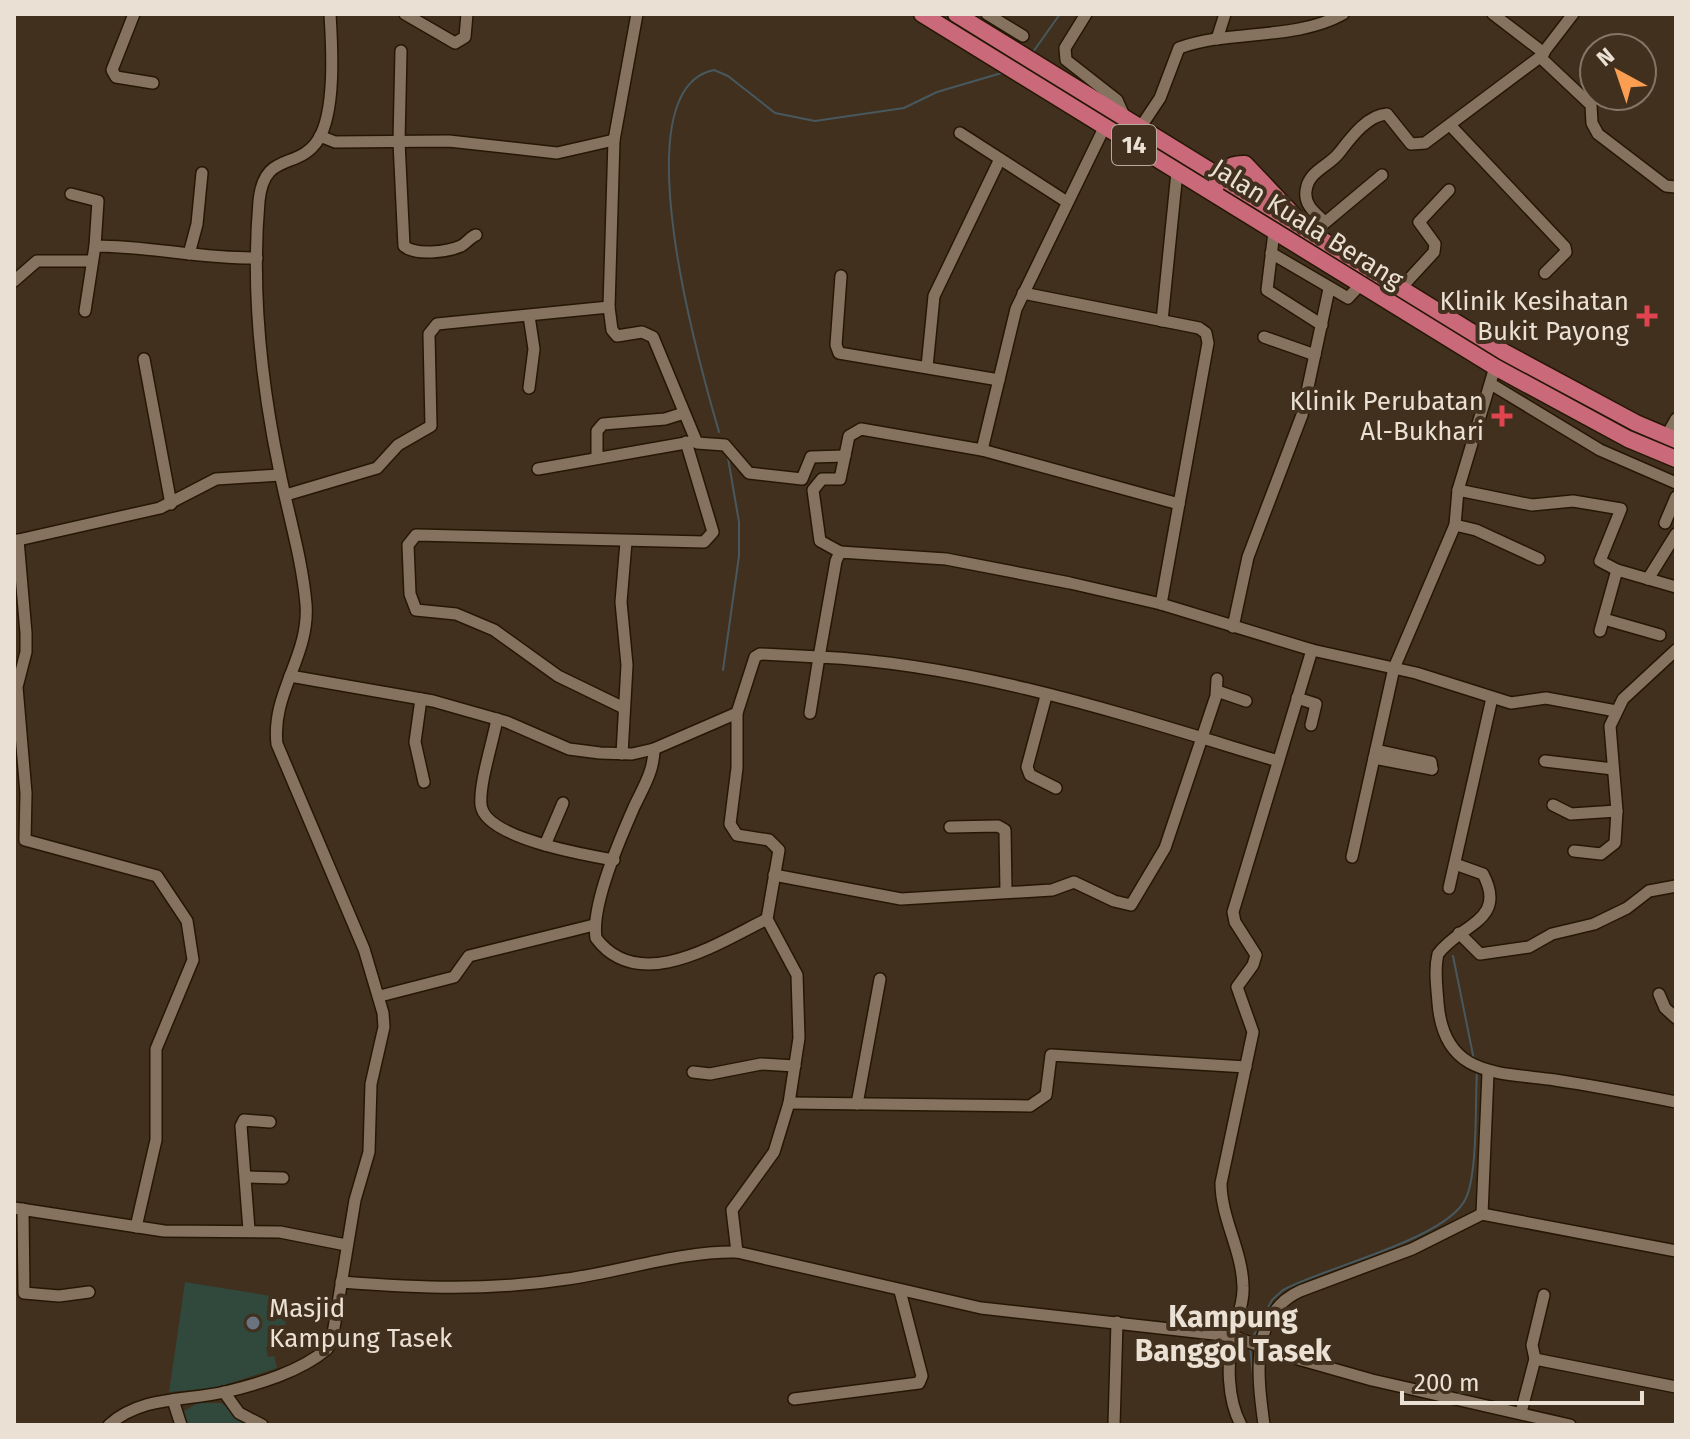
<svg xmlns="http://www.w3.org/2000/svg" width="1690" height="1439" font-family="'Fira Sans',sans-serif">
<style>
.green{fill:#31483d}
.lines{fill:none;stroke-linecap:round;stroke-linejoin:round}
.stream{stroke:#48585f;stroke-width:2}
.minor-casing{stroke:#261705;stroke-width:14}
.highway-casing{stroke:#261705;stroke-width:19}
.minor{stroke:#86735f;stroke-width:11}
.highway{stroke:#c9697a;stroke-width:16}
.health-dot{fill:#e0444e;stroke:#40301d;stroke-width:3}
.worship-dot{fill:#6b7280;stroke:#40301d;stroke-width:3}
.labels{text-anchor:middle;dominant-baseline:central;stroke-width:8;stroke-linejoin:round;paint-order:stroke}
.shield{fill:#40301d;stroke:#b7ab9d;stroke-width:2}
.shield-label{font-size:24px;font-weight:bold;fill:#eae0d4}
.street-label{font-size:26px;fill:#eae0d4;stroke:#40301d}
.poi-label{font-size:26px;fill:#eae0d4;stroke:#40301d;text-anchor:end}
.quarter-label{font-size:30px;font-weight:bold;fill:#eae0d4;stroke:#40301d}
</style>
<rect width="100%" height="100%" fill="#40301d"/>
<g class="green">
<polygon points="185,1282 283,1298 286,1329 272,1332 272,1346 266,1347 268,1357 274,1356 277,1368 215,1388 169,1392"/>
<polygon points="198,1403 221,1403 254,1425 186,1425 184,1411"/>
</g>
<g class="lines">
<g class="stream">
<polyline points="1033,52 1060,14"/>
<path d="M719,432C701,370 619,89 714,70L728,76L775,113L815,121L904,108L937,92L1005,72"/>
<polyline points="723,670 739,556 739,522 728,458"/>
<polyline points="1453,956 1474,1060"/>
<path d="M1253,1337L1272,1300L1283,1290C1325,1267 1448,1239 1466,1198C1478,1172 1475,1101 1477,1071"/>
<polyline points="1250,1347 1258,1425"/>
</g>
<g class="minor-casing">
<g id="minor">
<polyline points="134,14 112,70 116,77 153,83"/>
<polyline points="405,14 455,43 465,37 467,14"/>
<polyline points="637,14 614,140 609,307 612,330 617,336 642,332 653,337 697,443 725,445 749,473 802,479 811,457 845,456"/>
<polyline points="987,14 1023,36"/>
<polyline points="1086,14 1065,48 1066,60 1117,100 1125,118"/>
<polyline points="1493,14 1544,53"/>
<polyline points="1217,39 1225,14"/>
<path d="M401,51L399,142L404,246C416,256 447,252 461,246C467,243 470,237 476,235"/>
<polyline points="1540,57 1591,105 1592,123 1598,134 1666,186 1676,187"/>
<polyline points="1450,125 1565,247 1566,252 1545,273"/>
<path d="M1140,128L1160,98L1179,48C1231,29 1294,41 1343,14"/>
<polyline points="960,133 1067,202"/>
<polyline points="320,136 335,142 449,141 557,153 614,140"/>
<polyline points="71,194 98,201 95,246"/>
<path d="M1325,222C1315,213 1304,205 1306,191C1308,171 1328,167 1339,153C1350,139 1367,115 1387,114L1411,144L1425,143L1540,57L1573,14"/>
<polyline points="1321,226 1382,175"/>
<polyline points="1274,232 1267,290 1322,325"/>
<polyline points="1271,253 1348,298 1360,285"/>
<polyline points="189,254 197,224 202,173"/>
<polyline points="841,276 836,345 839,353 999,380"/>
<polyline points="14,281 37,261 91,261"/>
<polyline points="1400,289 1434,252 1435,244 1419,222 1449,190"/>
<polyline points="1023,293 1199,328 1206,333 1208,343 1161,604"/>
<path d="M85,311L95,246C150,246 202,259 257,258"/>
<polyline points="529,316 534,349 529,388"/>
<polyline points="1162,321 1177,172"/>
<polyline points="1264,337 1315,355"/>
<polyline points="144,359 171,504"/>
<polyline points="927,367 934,296 1000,159"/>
<polyline points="1491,384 1600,450 1676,483"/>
<polyline points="1666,437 1676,419"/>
<polyline points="982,450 1016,309 1105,126"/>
<polyline points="597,458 597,431 603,424 665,419 684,413"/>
<polyline points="538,469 691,442"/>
<polyline points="1458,490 1532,505 1573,501 1621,509 1600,561 1617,570 1676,587"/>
<polyline points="286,495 377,468 398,445 431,426 429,334 437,324 609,307"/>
<polyline points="1665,523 1676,497"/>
<polyline points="1455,525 1476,530 1539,559"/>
<polyline points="18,540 26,633 26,652 17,687 26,793 25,840 157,876 187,921 193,960 156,1049 156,1140 136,1227"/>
<polyline points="14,541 160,508 216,479 280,475"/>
<polyline points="840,552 820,541 813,490 822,479 840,479 849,436 861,429 982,450 1179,504"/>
<polyline points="1648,579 1676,534"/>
<polyline points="1604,619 1660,635"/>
<polyline points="1233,627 1248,557 1302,415 1329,289"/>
<polyline points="1600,631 1617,570"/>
<polyline points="290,676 433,701 507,722 569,749 600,753 632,754 654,749 737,713"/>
<polyline points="1217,691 1246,701"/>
<polyline points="1046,696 1027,767 1030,775 1056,788"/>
<polyline points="1297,698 1316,704 1311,725"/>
<polyline points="421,699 415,742 424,782"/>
<polyline points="624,708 558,676 494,630 456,614 416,610 410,594 408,545 416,535 704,542 713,532 686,442"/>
<path d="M810,713L819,657C974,664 1129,716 1278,761"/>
<path d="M497,719C493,742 479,783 481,805C485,838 586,855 614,860"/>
<path d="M654,749C654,771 643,788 634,807C620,839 591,905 596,938C639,996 720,942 767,919"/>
<polyline points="1376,750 1431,762 1432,769"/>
<polyline points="622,754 627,665 621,602 626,542"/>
<polyline points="1374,758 1432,769"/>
<polyline points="1545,761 1613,769"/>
<polyline points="1553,805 1571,814 1617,811"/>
<polyline points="950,827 998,826 1005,830 1006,892"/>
<polyline points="545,845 563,803"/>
<polyline points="1574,851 1601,854 1615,843 1617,811 1610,726 1623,699 1676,650"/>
<polyline points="1352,857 1394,668 1455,525 1458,490 1495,367"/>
<path d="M1455,864L1483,874C1508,921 1460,924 1438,954C1434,970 1437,987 1438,1003C1444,1077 1497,1072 1555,1080C1596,1086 1636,1094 1676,1102"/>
<polyline points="774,875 901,899 1052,890 1074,882 1114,901 1131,905 1165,848 1216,696 1217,679"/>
<polyline points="1449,888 1492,698"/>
<polyline points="1459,933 1480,954 1529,947 1552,934 1594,924 1627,908 1649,891 1676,886"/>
<polyline points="1659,994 1665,1008 1676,1018"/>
<polyline points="380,996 454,977 469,956 594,925"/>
<polyline points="693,1072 710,1074 761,1064 795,1066"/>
<polyline points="789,1103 1030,1106 1046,1095 1051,1055 1246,1067"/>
<polyline points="857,1104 880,979"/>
<polyline points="247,1177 283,1178"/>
<polyline points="14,1208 164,1231 280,1232 346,1245"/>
<polyline points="23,1209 24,1293 59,1296 89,1292"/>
<polyline points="1482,1214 1488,1073"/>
<polyline points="249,1230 241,1126 244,1120 270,1122"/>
<polyline points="737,1252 732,1210 774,1152 789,1103 799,1038 797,975 767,919 779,850 769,840 737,835 730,824 737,768 737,713 755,657 760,654 819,657 836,561 840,552 946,559 1070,583 1161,604 1312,650 1416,673 1511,703 1546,698 1616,711"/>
<path d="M341,1282C419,1288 489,1291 567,1279C624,1271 680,1251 737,1252L981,1308L1232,1336L1284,1355L1372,1380L1570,1425"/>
<polyline points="1544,1295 1532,1345 1535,1359 1676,1387"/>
<polyline points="224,1392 239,1413 262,1425"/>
<polyline points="794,1399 919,1383 922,1376 900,1291"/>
<polyline points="173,1400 181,1425"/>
<polyline points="1521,1412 1535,1359"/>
<path d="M109,1425C141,1396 185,1401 225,1392C258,1384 300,1372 327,1349L332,1340L355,1200L369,1152L371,1084L384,1027L383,1013L364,949L277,744C271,693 310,656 306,604C302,559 289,517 280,473C261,383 251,293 259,201C264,150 298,171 318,140C336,112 332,46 330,14"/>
<polyline points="1114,1425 1117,1322"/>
<path d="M1241,1425C1227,1399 1227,1362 1233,1334C1237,1317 1244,1303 1243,1286C1242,1250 1221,1218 1221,1183L1253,1032L1237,987L1253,965L1256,955L1235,922L1233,912L1312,650"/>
<path d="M1264,1425C1258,1379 1248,1315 1300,1291L1412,1249L1482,1214L1676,1251"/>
</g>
</g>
<g class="highway-casing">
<g id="highway">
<polyline points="922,14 1495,367 1628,439 1676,459"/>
<polyline points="956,14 1504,352 1636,423 1676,440"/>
<path d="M1216,186C1218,171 1230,163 1245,164L1299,221"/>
</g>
</g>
<use href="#minor" class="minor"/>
<use href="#highway" class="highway"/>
</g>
<g class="health-dot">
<path d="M1643 304h8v8h8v8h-8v8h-8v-8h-8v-8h8z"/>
<path d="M1498 404h8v8h8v8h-8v8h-8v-8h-8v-8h8z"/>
</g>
<circle class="worship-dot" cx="253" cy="1323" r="8"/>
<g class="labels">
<rect class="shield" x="1112" y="125" width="44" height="40" rx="6"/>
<g class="shield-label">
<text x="1134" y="145">14</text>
</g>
<g class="street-label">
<text transform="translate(1307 224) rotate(32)">Jalan Kuala Berang</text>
</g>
<g class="poi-label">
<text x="1629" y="301">Klinik Kesihatan<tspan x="1629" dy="30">Bukit Payong</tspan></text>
<text x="1484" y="401">Klinik Perubatan<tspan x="1484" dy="30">Al-Bukhari</tspan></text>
<text x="269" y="1308" text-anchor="start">Masjid<tspan x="269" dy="30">Kampung Tasek</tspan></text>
</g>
<g class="quarter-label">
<text x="1233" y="1317">Kampung<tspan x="1233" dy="34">Banggol Tasek</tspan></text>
</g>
</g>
<rect width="1690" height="1439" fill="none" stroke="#eae0d4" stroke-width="32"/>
<g transform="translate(1618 72) rotate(320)"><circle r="38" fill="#40301d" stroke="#847666" stroke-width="2"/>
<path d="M0-6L14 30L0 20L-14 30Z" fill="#fb9e51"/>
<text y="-12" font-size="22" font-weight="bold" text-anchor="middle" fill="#eae0d4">N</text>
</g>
<path d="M1402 1391v12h240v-12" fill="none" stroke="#eae0d4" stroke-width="4"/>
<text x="1414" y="1391" font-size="24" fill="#eae0d4" stroke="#40301d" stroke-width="6" paint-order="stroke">200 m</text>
</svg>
